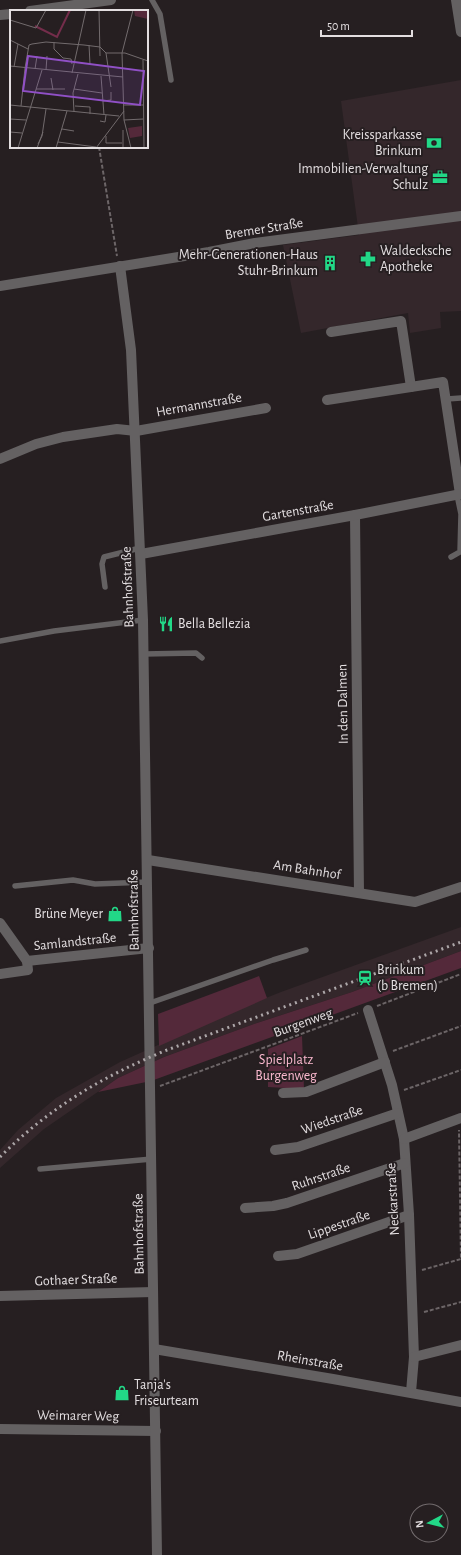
<svg xmlns="http://www.w3.org/2000/svg" width="461" height="1555" font-family="'Alegreya Sans',sans-serif">
<style>
.built{fill:#34272b}
.green{fill:#54293a}
.lines{fill:none;stroke-linecap:round;stroke-linejoin:round}
.path{stroke:#6c6567;stroke-width:2;stroke-dasharray:4 2;stroke-linecap:butt}
.service{stroke:#646162;stroke-width:5.5}
.minor{stroke:#646162;stroke-width:10}
.tertiary{stroke:#646162;stroke-width:10}
.rail{stroke:#ada7a9;stroke-width:3;stroke-dasharray:2 4;stroke-linecap:butt}
.labels{text-anchor:middle;dominant-baseline:central;stroke-width:4;stroke-linejoin:round;paint-order:stroke}
.poi-label{font-size:14px;fill:#e3dee0;stroke:#261f21;text-anchor:end}
.street-label{font-size:14px;fill:#e3dee0;stroke:#261f21}
.park-label{font-size:14px;fill:#fab8ce;stroke:#261f21}
.inset-river{fill:none;stroke:#742d4b;stroke-width:2}
.inset-road{fill:none;stroke:#726b6d;stroke-width:1}
.view{fill:#9050c6;fill-opacity:0.15;stroke:#9050c6;stroke-width:2}
.inset-edge{fill:none;stroke:#e3dee0;stroke-width:2}
</style>
<rect width="100%" height="100%" fill="#261f21"/>
<g class="built">
<polygon points="461,80 461,311 440,312 441,328 410,333 408,313 301,333 283,245 359,235 341,101"/>
<polygon points="461,927 461,951 352,992 257,1023 164,1057 118,1078 44,1129 0,1168 0,1150 18,1130 56,1098 120,1062 243,1007 281,992"/>
</g>
<g class="green">
<polygon points="461,951 461,968 151,1081 98,1092 118,1078 164,1057 257,1023 352,992"/>
<polygon points="259,976 267,998 159,1046 158,1014"/>
<polygon points="302,1036 304,1089 268,1087 268,1049"/>
</g>
<g class="lines">
<g class="path">
<polyline points="99,147 117,256"/>
<polyline points="377,1006 461,974"/>
<polyline points="393,1051 461,1026"/>
<polyline points="160,1086 358,1013"/>
<polyline points="404,1090 461,1070"/>
<polyline points="422,1270 461,1259 459,1130"/>
<polyline points="424,1312 461,1302"/>
</g>
<g class="service">
<polyline points="152,0 160,14 171,80"/>
<polyline points="447,399 461,398"/>
<polyline points="451,557 460,552 461,514 457,495"/>
<polyline points="105,587 102,564 104,557 140,548"/>
<polyline points="0,641 54,631 143,620"/>
<polyline points="144,654 196,653 202,658"/>
<polyline points="15,886 73,880 95,884 148,882"/>
<polyline points="150,1003 273,960 306,950"/>
<polyline points="40,1169 152,1159"/>
</g>
<g class="minor">
<polyline points="456,0 461,32"/>
<polyline points="30,11 111,0"/>
<polyline points="0,15 11,14"/>
<polyline points="331,332 401,321 411,387"/>
<polyline points="327,400 443,382 460,494"/>
<polyline points="0,459 36,444 63,437 117,429 136,431 266,408"/>
<polyline points="355,515 359,893"/>
<polyline points="141,554 355,515 461,494"/>
<polyline points="148,860 415,902 461,887"/>
<polyline points="0,923 27,961 149,948"/>
<polyline points="0,974 28,970 27,961"/>
<polyline points="368,1010 392,1085 404,1139 409,1215 414,1357 411,1392"/>
<polyline points="283,1093 306,1092 385,1062"/>
<polyline points="404,1139 461,1118"/>
<polyline points="275,1150 298,1147 398,1113"/>
<polyline points="245,1208 273,1206 287,1203 405,1163"/>
<polyline points="278,1256 297,1254 409,1215"/>
<polyline points="0,1296 153,1292"/>
<polyline points="154,1349 333,1379 461,1402"/>
<polyline points="414,1357 461,1345"/>
<polyline points="0,1429 156,1431"/>
</g>
<g class="tertiary">
<polyline points="120,266 131,350 143,620 157,1555"/>
<polyline points="0,286 209,252 255,243 461,216"/>
</g>
<path class="rail" d="M0,1157C49,1108 103,1076 167,1050L461,942"/>
</g>
<defs>
<g id="bank-bare" transform="scale(1.2)"><path d="M-6-4H6V4H-6ZM0-2.3a2.3 2.3 0 1 0 0 4.6a2.3 2.3 0 1 0 0-4.6Z" fill="#22d887" stroke="#261f21" stroke-width="2.5" paint-order="stroke"/></g>
<g id="office-bare" transform="scale(1.2)"><path d="M-6-3h4V-5.5h4V-3h4V5H-6ZM-1-4.5V-3h2v-1.5ZM-6 0V1H6V0Z" fill="#22d887" stroke="#261f21" stroke-width="2.5" paint-order="stroke"/></g>
<g id="pharmacy-bare" transform="scale(1.2)"><path d="M-2-6h4v4h4v4h-4v4h-4v-4h-4v-4h4Z" fill="#22d887" stroke="#261f21" stroke-width="2.5" paint-order="stroke"/></g>
<g id="building-bare" transform="scale(1.2)"><path d="M-4-6H4V6H1V3H-1V6H-4ZM-2.5-4.3h1.7v1.8h-1.7ZM.8-4.3h1.7v1.8H.8ZM-2.5-1h1.7V.8h-1.7ZM.8-1h1.7V.8H.8Z" fill="#22d887" stroke="#261f21" stroke-width="2.5" paint-order="stroke"/></g>
<g id="restaurant-bare" transform="scale(1.2)"><path d="M-5-6h1v4h1v-4h1v4h1v-4h1v5L-1.5 .5V6h-2V.5L-5-1ZM5-6V6H3V1.5H1.5Q1.5-4 5-6Z" fill="#22d887" stroke="#261f21" stroke-width="2.5" paint-order="stroke"/></g>
<g id="shop-bare" transform="scale(1.2)"><path d="M-5-2.5h2.3a2.7 3.5 0 0 1 5.4 0H5L5.5 6h-11ZM-1.5-2.5h3a1.5 2.3 0 0 0-3 0Z" fill="#22d887" stroke="#261f21" stroke-width="2.5" paint-order="stroke"/></g>
<g id="station-bare" transform="scale(1.2)"><path d="M-3-6H3Q5-6 5-4V2Q5 4 3 4L4.5 6H3L1.5 4h-3L-3 6H-4.5L-3 4Q-5 4-5 2V-4Q-5-6-3-6ZM-3.5-4v3h7v-3ZM-3.5 1v1.5H-2V1ZM2 1v1.5H3.5V1Z" fill="#22d887" stroke="#261f21" stroke-width="2.5" paint-order="stroke"/></g>
</defs>
<g fill-rule="evenodd">
<use href="#bank-bare" x="434" y="143"/>
<use href="#office-bare" x="440" y="177"/>
<use href="#pharmacy-bare" x="368" y="259"/>
<use href="#building-bare" x="330" y="263"/>
<use href="#restaurant-bare" x="166" y="624"/>
<use href="#shop-bare" x="115" y="914"/>
<use href="#station-bare" x="365" y="978"/>
<use href="#shop-bare" x="122" y="1393"/>
</g>
<g class="labels">
<g class="poi-label">
<text x="422" y="135">Kreissparkasse<tspan x="422" dy="16">Brinkum</tspan></text>
<text x="428" y="169">Immobilien-Verwaltung<tspan x="428" dy="16">Schulz</tspan></text>
<text x="380" y="251" text-anchor="start">Waldecksche<tspan x="380" dy="16">Apotheke</tspan></text>
<text x="318" y="255">Mehr-Generationen-Haus<tspan x="318" dy="16">Stuhr-Brinkum</tspan></text>
<text x="178" y="624" text-anchor="start">Bella Bellezia</text>
<text x="103" y="914">Brüne Meyer</text>
<text x="377" y="970" text-anchor="start">Brinkum<tspan x="377" dy="16">(b Bremen)</tspan></text>
<text x="134" y="1385" text-anchor="start">Tanja's<tspan x="134" dy="16">Friseurteam</tspan></text>
</g>
<g class="street-label">
<text transform="translate(264 229) rotate(-9)">Bremer Straße</text>
<text transform="translate(199 405) rotate(-10)">Hermannstraße</text>
<text transform="translate(298 511) rotate(-10)">Gartenstraße</text>
<text transform="translate(128 587) rotate(-92)">Bahnhofstraße</text>
<text transform="translate(343 704) rotate(-91)">In den Dalmen</text>
<text transform="translate(307 870) rotate(9)">Am Bahnhof</text>
<text transform="translate(134 910) rotate(-91)">Bahnhofstraße</text>
<text transform="translate(75 942) rotate(-6)">Samlandstraße</text>
<text transform="translate(303 1023) rotate(-20)">Burgenweg</text>
<text transform="translate(332 1120) rotate(-19)">Wiedstraße</text>
<text transform="translate(321 1177) rotate(-19)">Ruhrstraße</text>
<text transform="translate(393 1199) rotate(-93)">Neckarstraße</text>
<text transform="translate(339 1225) rotate(-19)">Lippestraße</text>
<text transform="translate(139 1234) rotate(-91)">Bahnhofstraße</text>
<text transform="translate(76 1280) rotate(-2)">Gothaer Straße</text>
<text transform="translate(310 1361) rotate(10)">Rheinstraße</text>
<text transform="translate(78 1416) rotate(1)">Weimarer Weg</text>
</g>
<g class="park-label">
<text x="286" y="1060">Spielplatz<tspan x="286" dy="16">Burgenweg</tspan></text>
</g>
</g>
<g transform="translate(10 10)">
<rect width="138" height="138" fill="#261f21"/>
<path d="M124,0H138V9L125,6ZM132,116V126L120,128L118,118Z" fill="#54293a"/>
<path class="inset-river" d="M25,16L47,27L60,0"/>
<path class="inset-road" d="M89,0L90,46M0,10L26,18L36,0M0,30L18,39M44,32V39L53,48L61,49L62,54M79,35L80,54M96,43H115L138,51M96,43L101,77M133,50L134,138M0,56L113,67M4,57L8,34M15,58L19,35L22,34L36,32L74,35L90,37L96,43M25,59L27,46M36,60L37,46M62,63L76,0M91,66L94,105M41,68L43,80M26,79H55M64,79L92,83M93,91L101,90V82M0,95L109,106M114,95H133M11,96L15,58M65,96L80,97V104M64,102L63,83L68,64M0,109L16,110M114,110L133,109M90,111L95,112L96,105M52,119L64,121M0,122L12,123M96,126V133H112M48,132L86,137M28,134L32,126L36,99M8,138L32,60M27,138L33,122M46,138L57,101M86,138L114,101M113,138V120M121,138L114,110L112,43L123,0"/>
<path class="view" d="M18,46L134,61L130,95L13,81Z"/>
<rect width="138" height="138" class="inset-edge"/>
</g>
<g transform="translate(429 1523) rotate(263)"><circle r="19" fill="#261f21" stroke="#726b6d"/>
<path d="M0-3L7 15L0 10L-7 15Z" fill="#22d887"/>
<text y="-6" font-size="11" font-weight="bold" text-anchor="middle" fill="#e3dee0">N</text>
</g>
<path d="M321 30v6h91v-6" fill="none" stroke="#e3dee0" stroke-width="2"/>
<text x="327" y="30" font-size="12" fill="#e3dee0" stroke="#261f21" stroke-width="3" paint-order="stroke">50 m</text>
</svg>
